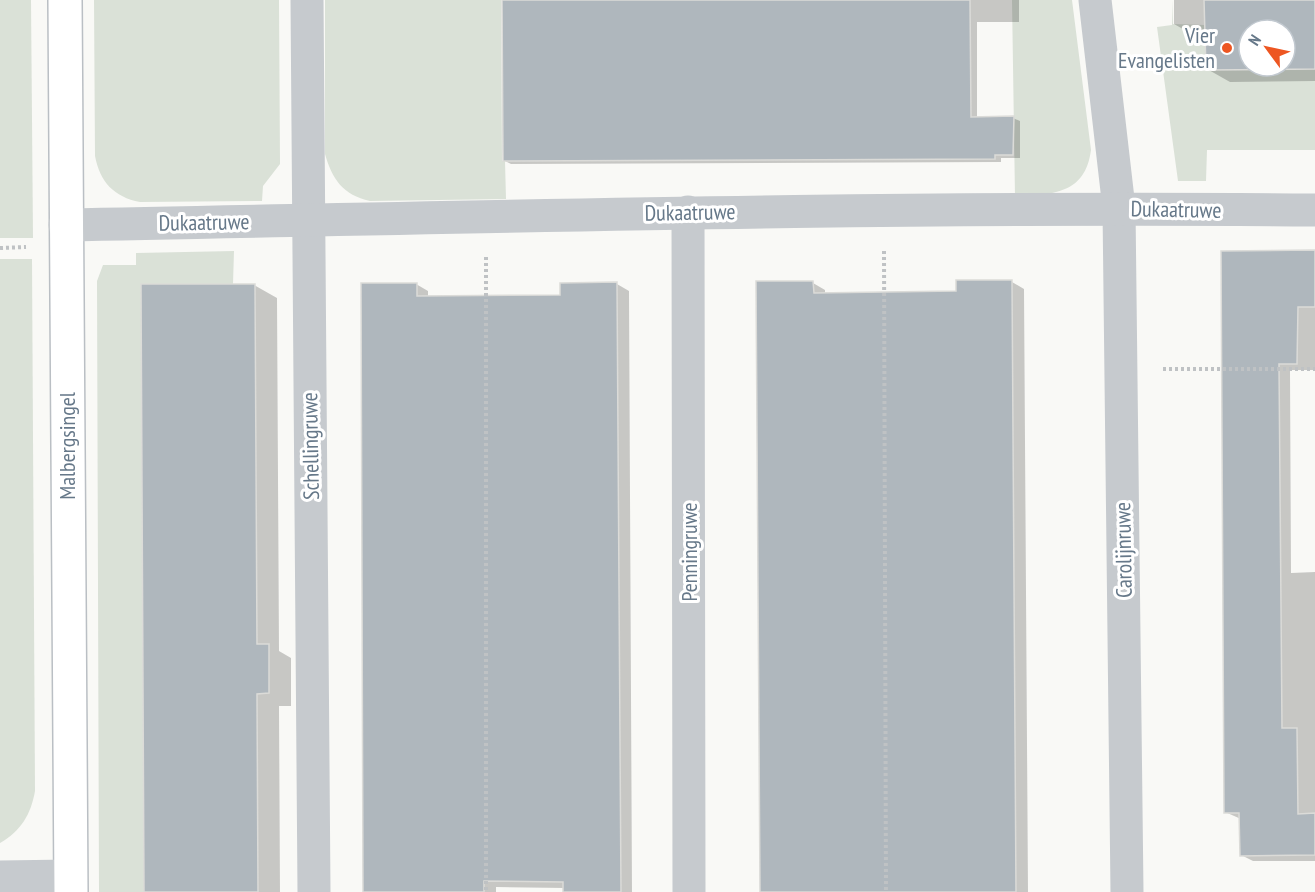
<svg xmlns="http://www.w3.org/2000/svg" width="1315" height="892" font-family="'PT Sans Narrow',sans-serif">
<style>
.green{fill:#dae1d7}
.shadow{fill:#0003;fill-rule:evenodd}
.building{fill:#afb7bd;stroke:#dbdbd8;stroke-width:1.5;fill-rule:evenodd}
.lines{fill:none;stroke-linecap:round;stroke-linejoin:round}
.secondary-casing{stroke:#babfc4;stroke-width:36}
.path{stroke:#bfc2c4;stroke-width:4;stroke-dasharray:3 3;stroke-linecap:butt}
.street{stroke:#c6cace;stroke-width:33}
.secondary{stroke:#fff;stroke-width:33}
.poi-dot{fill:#ed5622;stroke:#fff;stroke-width:2}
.labels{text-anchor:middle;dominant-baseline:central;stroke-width:6;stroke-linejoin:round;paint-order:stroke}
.poi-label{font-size:22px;fill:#667889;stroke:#fff;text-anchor:end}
.street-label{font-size:22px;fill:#667889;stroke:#fff}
</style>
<rect width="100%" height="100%" fill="#f9f9f6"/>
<g class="green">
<polygon points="0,0 31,0 33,238 0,238"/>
<path d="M94,0H279L280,164L263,186L262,201L140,202C114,197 100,182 95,156Z"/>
<path d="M325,0H501L502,161H505L506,199L370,201C343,195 332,179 325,154Z"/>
<path d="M1012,0H1072L1091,150C1085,195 1052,194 1015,197Z"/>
<polygon points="1173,0 1173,24 1205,25 1206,70 1315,69 1315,150 1207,150 1206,181 1178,181 1157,27 1172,25"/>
<polygon points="234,251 233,284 144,892 99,892 97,281 103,265 136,265 136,253"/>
<path d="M0,259H32L35,791C31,814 21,831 0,843Z"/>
</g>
<g class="shadow">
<polygon points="504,0 1019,0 1019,22 977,22 977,118 1013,118 1020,121 1020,158 1001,158 1001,162 511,164 505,161"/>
<path d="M1174,0H1315V81L1230,82L1207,69V37H1197L1174,24ZM1249,30H1285V66H1249Z"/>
<polygon points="1223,252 1315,252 1315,370 1290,370 1291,573 1315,572 1315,861 1253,861 1241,855 1241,819 1225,812"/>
<polygon points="1012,282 1024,289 1028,892 761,892 813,283 825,290 825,295 957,293"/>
<polygon points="416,284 428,291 428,297 562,296 617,284 629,291 632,892 565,892 565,888 496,887 496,892 365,892"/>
<polygon points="254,285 277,298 279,651 291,658 291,706 279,706 280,892 146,892"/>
</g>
<g class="building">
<polygon points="502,0 970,0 971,117 1014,116 1013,155 995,155 995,159 503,161"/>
<path d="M1204,0H1315V69L1206,70ZM1249,30H1285V66H1249Z"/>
<polygon points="1315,250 1315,307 1298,307 1297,364 1279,364 1282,728 1297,728 1298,814 1315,813 1315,855 1240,856 1239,813 1224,813 1221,251"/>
<polygon points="956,280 1012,280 1016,892 760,892 756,281 813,281 814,293 956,291"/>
<polygon points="617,282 621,892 563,892 563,882 484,881 484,892 363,892 361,283 417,283 417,296 560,295 560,283"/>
<polygon points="141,284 255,284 257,644 269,644 269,693 257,694 258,892 144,892"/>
</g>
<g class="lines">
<g class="secondary-casing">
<polyline id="secondary" points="65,0 71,892"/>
</g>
<g class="path">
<polyline points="0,248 26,247"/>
<polyline points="884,251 886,892"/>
<polyline points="486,257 486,892"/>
<polyline points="1163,369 1315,369"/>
</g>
<g class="street">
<polyline points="307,0 314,892"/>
<polyline points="1095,0 1119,208 1127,892"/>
<polyline points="688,212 689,892"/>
<path d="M65,225C482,217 898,206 1315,210"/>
<polyline points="0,877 70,876"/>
</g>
<use href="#secondary" class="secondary"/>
</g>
<circle class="poi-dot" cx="1227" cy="48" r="6"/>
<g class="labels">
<g class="poi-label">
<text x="1215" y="35">Vier<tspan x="1215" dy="25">Evangelisten</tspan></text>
</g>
<g class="street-label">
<text transform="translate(1176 209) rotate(1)">Dukaatruwe</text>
<text transform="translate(690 212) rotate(-1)">Dukaatruwe</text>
<text transform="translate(204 222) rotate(-1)">Dukaatruwe</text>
<text transform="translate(67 446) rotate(-90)">Malbergsingel</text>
<text transform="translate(310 446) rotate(-91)">Schellingruwe</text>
<text transform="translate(1123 550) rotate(-91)">Carolijnruwe</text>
<text transform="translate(689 552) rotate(-90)">Penningruwe</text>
</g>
</g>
<g transform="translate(1267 48) rotate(303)"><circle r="28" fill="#ffffff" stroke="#c2c9d0" stroke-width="1.5"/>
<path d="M0-4.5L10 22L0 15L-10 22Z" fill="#ed5622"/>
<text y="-9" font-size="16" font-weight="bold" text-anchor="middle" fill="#667889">N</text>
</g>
</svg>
